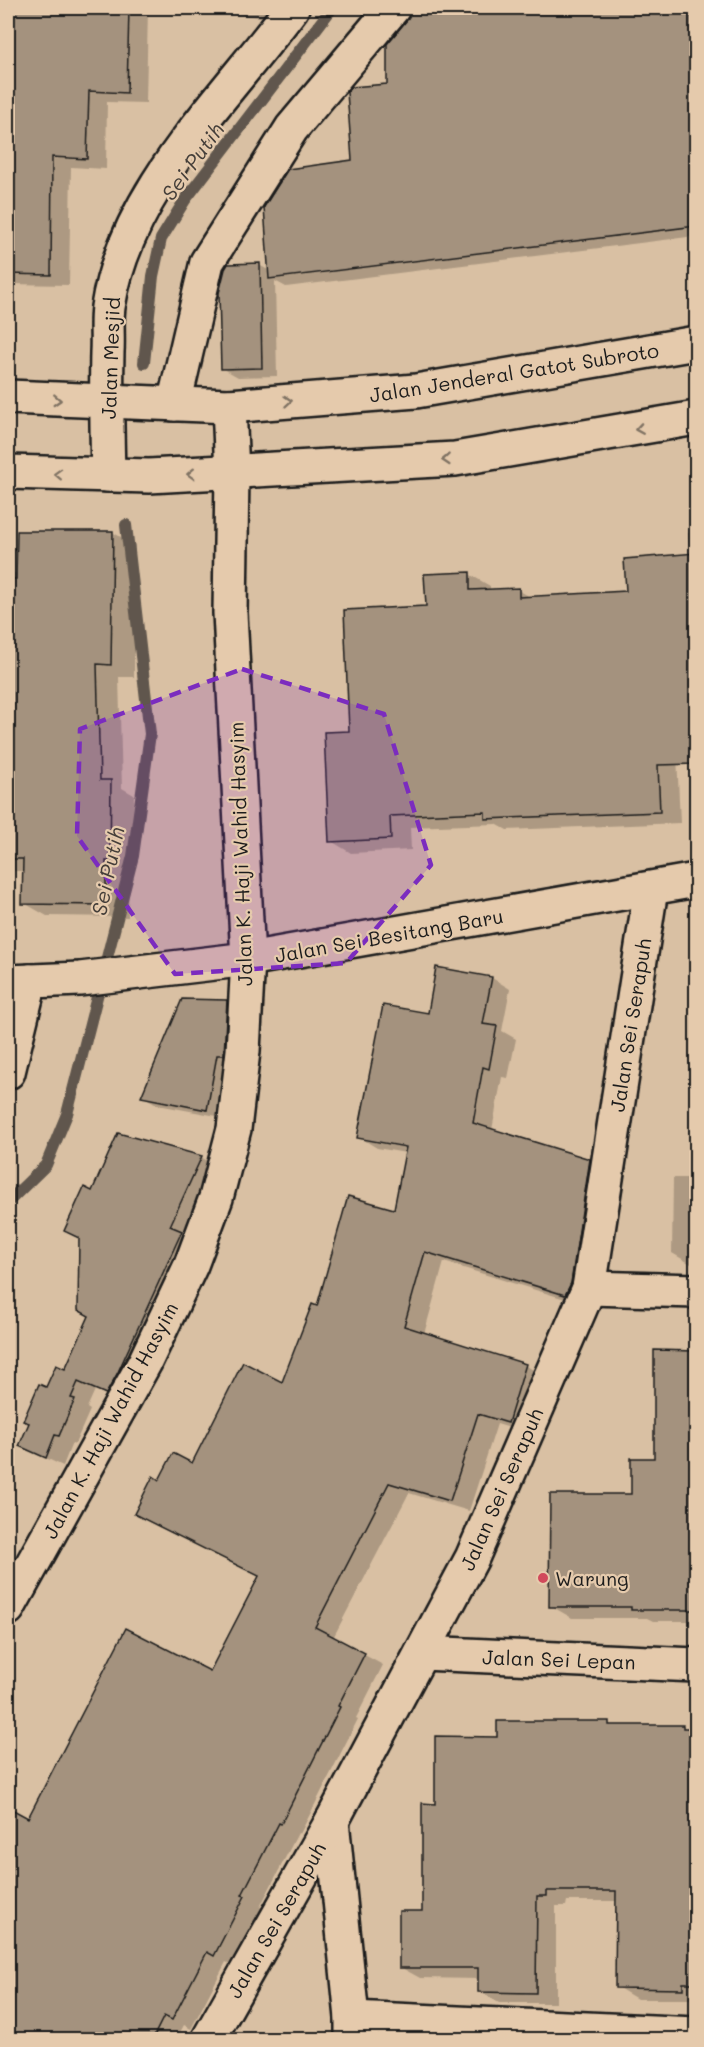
<svg xmlns="http://www.w3.org/2000/svg" width="704" height="2047" font-family="Mali,sans-serif">
<style>
.shadow{fill:#0003}
.lines{fill:none;stroke-linecap:round;stroke-linejoin:round}
.stream{stroke:#60574d;stroke-width:12}
.building{fill:#a4927e;stroke:#1c1c1c;stroke-width:1.5}
.minor-casing{stroke:#1c1c1c;stroke-width:38}
.major-casing{stroke:#1c1c1c;stroke-width:38}
.minor{stroke:#e5caac;stroke-width:33}
.major{stroke:#e5caac;stroke-width:33}
.oneway{stroke:#807364}
.marked{fill:#7b2cbf;fill-opacity:0.2;stroke:#7b2cbf;stroke-width:4.5;stroke-dasharray:12 8;stroke-linejoin:round}
.poi-dot{fill:#d1495b;stroke:#e5caac;stroke-width:2}
.labels{text-anchor:middle;dominant-baseline:central;stroke-width:4.5;stroke-linejoin:round;paint-order:stroke}
.street-label{font-size:20px;fill:#1c1c1c;stroke:#e5caac}
.poi-label{font-size:20px;fill:#1c1c1c;stroke:#e5caac;text-anchor:start}
.water-label{font-size:21px;font-style:italic;fill:#443e39;stroke:#e5caac}
</style>
<rect width="100%" height="100%" fill="#d9c0a3"/>
<filter id="ink" filterUnits="userSpaceOnUse"><feTurbulence type="fractalNoise" baseFrequency=".0167" numOctaves="2"/><feDisplacementMap in="SourceGraphic" scale="12" xChannelSelector="R" yChannelSelector="G"/><feConvolveMatrix kernelMatrix="1 2 1 2 8 2 1 2 1" color-interpolation-filters="sRGB"/></filter>
<g filter="url(#ink)">
<g class="shadow">
<polygon points="8,8 287,8 286,19 148,8 146,103 107,102 106,169 71,167 69,285 8,284"/>
<polygon points="413,8 696,8 696,236 286,287 275,281 277,376 238,377 222,368 259,265 270,271 354,162 389,85"/>
<polygon points="112,532 135,545 134,677 119,677 122,788 134,795 133,873 129,873 128,917 47,916 24,903 24,871 8,871 8,573 17,573"/>
<polygon points="696,532 696,662 689,613 671,615 680,823 507,830 496,824 410,827 411,850 351,853 331,841 351,732 428,608 469,574 490,586 490,591 518,590 532,598 628,593 690,555 688,533"/>
<polygon points="492,978 510,989 502,1031 516,1039 508,1078 502,1077 492,1130 589,1161 608,1172 585,1305 444,1262 424,1334 526,1366 545,1376 527,1433 497,1424 469,1511 409,1493 333,1638 383,1665 356,1718 358,1719 300,1834 298,1833 260,1907 263,1908 234,1966 226,1962 191,2029 184,2025 176,2040 8,2040 8,1827 15,1813 29,1820 210,1673 260,1577 155,1524 160,1482 193,1465 282,1384 318,1308 395,1211 406,1153 377,1148 359,1137 429,1015"/>
<polygon points="227,1001 242,1010 222,1117 158,1105 143,1096"/>
<polygon points="201,1157 217,1167 123,1402 95,1390 87,1408 90,1410 75,1444 72,1443 63,1466 20,1446 46,1389 66,1371 91,1316 81,1240 66,1231 93,1193"/>
<polygon points="673,1178 696,1178 696,1267 672,1253"/>
<polygon points="655,1352 696,1352 696,1621 653,1621 647,1618 572,1618 551,1606 633,1495 655,1460"/>
<polygon points="608,1723 615,1727 683,1727 688,1729 696,1729 696,1999 637,1999 617,1987 617,1901 567,1901 566,1906 556,1906 556,2003 499,2003 479,1991 479,1979 420,1978 400,1967 423,1913 436,1805 498,1738"/>
</g>
<g class="lines">
<g class="stream">
<polyline points="144,363 153,276 161,239 185,200 332,8"/>
<polyline points="8,1202 46,1165 67,1114 133,856 150,734 126,525"/>
</g>
</g>
<g class="building">
<polygon points="8,8 129,8 127,93 89,91 87,159 52,157 51,275 8,274"/>
<polygon points="411,8 696,8 696,226 269,279 264,207 288,169 352,160 347,92 351,87 387,84 387,44 407,20"/>
<polygon points="260,263 262,368 221,369 219,293 225,269 228,264"/>
<polygon points="17,531 113,531 111,665 97,664 100,780 111,780 110,861 106,861 106,905 22,904 23,859 8,859 8,579 16,579"/>
<polygon points="696,553 696,764 658,765 660,812 485,819 485,812 390,816 391,839 329,842 324,732 349,731 344,610 426,606 424,574 470,572 470,590 519,588 519,597 626,591 624,559"/>
<polygon points="436,967 492,977 483,1024 497,1026 489,1069 483,1067 473,1123 590,1159 571,1283 565,1295 425,1252 404,1326 526,1364 508,1423 478,1414 450,1501 389,1483 315,1627 365,1653 338,1706 340,1707 281,1824 279,1823 242,1895 245,1896 214,1956 207,1952 172,2020 164,2016 152,2040 8,2040 8,1807 28,1818 126,1628 210,1671 259,1576 134,1514 153,1476 159,1480 173,1453 192,1463 243,1362 282,1382 312,1304 317,1306 348,1196 394,1209 406,1147 357,1138 383,1005 428,1013"/>
<polygon points="182,999 227,1000 224,1055 217,1055 207,1110 141,1097"/>
<polygon points="118,1133 202,1156 170,1226 182,1231 118,1372 106,1394 78,1382 71,1398 75,1399 59,1436 55,1435 46,1458 19,1446 29,1423 23,1421 39,1384 46,1387 56,1365 65,1369 89,1316 78,1310 79,1238 64,1231 84,1187 92,1191"/>
<polygon points="654,1350 696,1351 696,1610 631,1610 631,1607 549,1607 550,1494 631,1494 631,1458 654,1458"/>
<polygon points="497,1721 609,1721 609,1725 683,1725 683,1728 696,1728 696,1983 683,1983 683,1989 615,1988 616,1891 547,1891 547,1896 537,1896 536,1993 478,1992 478,1968 399,1968 399,1911 422,1911 422,1803 435,1804 435,1736 497,1737"/>
</g>
<g class="lines">
<g class="minor-casing">
<g id="minor">
<polyline points="174,404 207,262 292,128 393,8"/>
<path d="M108,475C107,434 106,393 107,352C108,338 106,322 108,307C126,190 225,99 292,8"/>
<polyline points="8,982 80,979 248,959 696,880"/>
<polyline points="8,1072 30,981"/>
<polyline points="589,1288 696,1291"/>
<polyline points="8,1608 145,1362 191,1265 216,1198 234,1129 243,1051 248,959 230,613 232,473 229,406"/>
<polyline points="422,1653 696,1665"/>
<polyline points="332,1821 352,2018 352,2040"/>
<polyline points="352,2018 696,2034"/>
<polyline points="208,2040 332,1821 472,1558 589,1288 651,889"/>
</g>
</g>
<g class="major-casing">
<g id="major">
<polyline points="8,397 229,406 416,391 696,343"/>
<polyline points="8,472 149,476 455,459 696,418"/>
</g>
</g>
<use href="#minor" class="minor"/>
<use href="#major" class="major"/>
</g>
<defs><path id="oneway-chevron" d="M-2-3.5L2.5 0L-2 3.5" fill="none" stroke-width="1.6" stroke-linecap="round" stroke-linejoin="round" transform="scale(1.5)"/></defs>
<g class="oneway">
<use href="#oneway-chevron" transform="translate(57 400) rotate(3)"/>
<use href="#oneway-chevron" transform="translate(288 401) rotate(-5)"/>
<use href="#oneway-chevron" transform="translate(639 429) rotate(171)"/>
<use href="#oneway-chevron" transform="translate(446 460) rotate(176)"/>
<use href="#oneway-chevron" transform="translate(58 474) rotate(-178)"/>
<use href="#oneway-chevron" transform="translate(191 474) rotate(178)"/>
</g>
</g>
<path class="marked" d="M242,669L384,714L431,865L346,963L175,974L77,836L80,729Z"/>
<circle class="poi-dot" cx="543" cy="1578" r="6"/>
<g class="labels">
<g class="street-label">
<text transform="translate(110 358) rotate(-88)">Jalan Mesjid</text>
<text transform="translate(514 372) rotate(-9)">Jalan Jenderal Gatot Subroto</text>
<text transform="translate(240 854) rotate(-92)">Jalan K. Haji Wahid Hasyim</text>
<text transform="translate(389 935) rotate(-10)">Jalan Sei Besitang Baru</text>
<text transform="translate(630 1025) rotate(-81)">Jalan Sei Serapuh</text>
<text transform="translate(110 1420) rotate(-62)">Jalan K. Haji Wahid Hasyim</text>
<text transform="translate(501 1489) rotate(-66)">Jalan Sei Serapuh</text>
<text transform="translate(559 1659) rotate(2)">Jalan Sei Lepan</text>
<text transform="translate(276 1920) rotate(-60)">Jalan Sei Serapuh</text>
</g>
<g class="poi-label">
<text x="555" y="1578">Warung</text>
</g>
<g class="water-label">
<text transform="translate(192 161) rotate(-54)">Sei Putih</text>
<text transform="translate(107 871) rotate(-78)">Sei Putih</text>
</g>
</g>
<rect width="704" height="2047" fill="none" stroke="#e5caac" stroke-width="30"/>
<rect x="15" y="15" width="674" height="2017" fill="none" stroke="#1c1c1c" stroke-width="2" filter="url(#ink)"/>
</svg>
